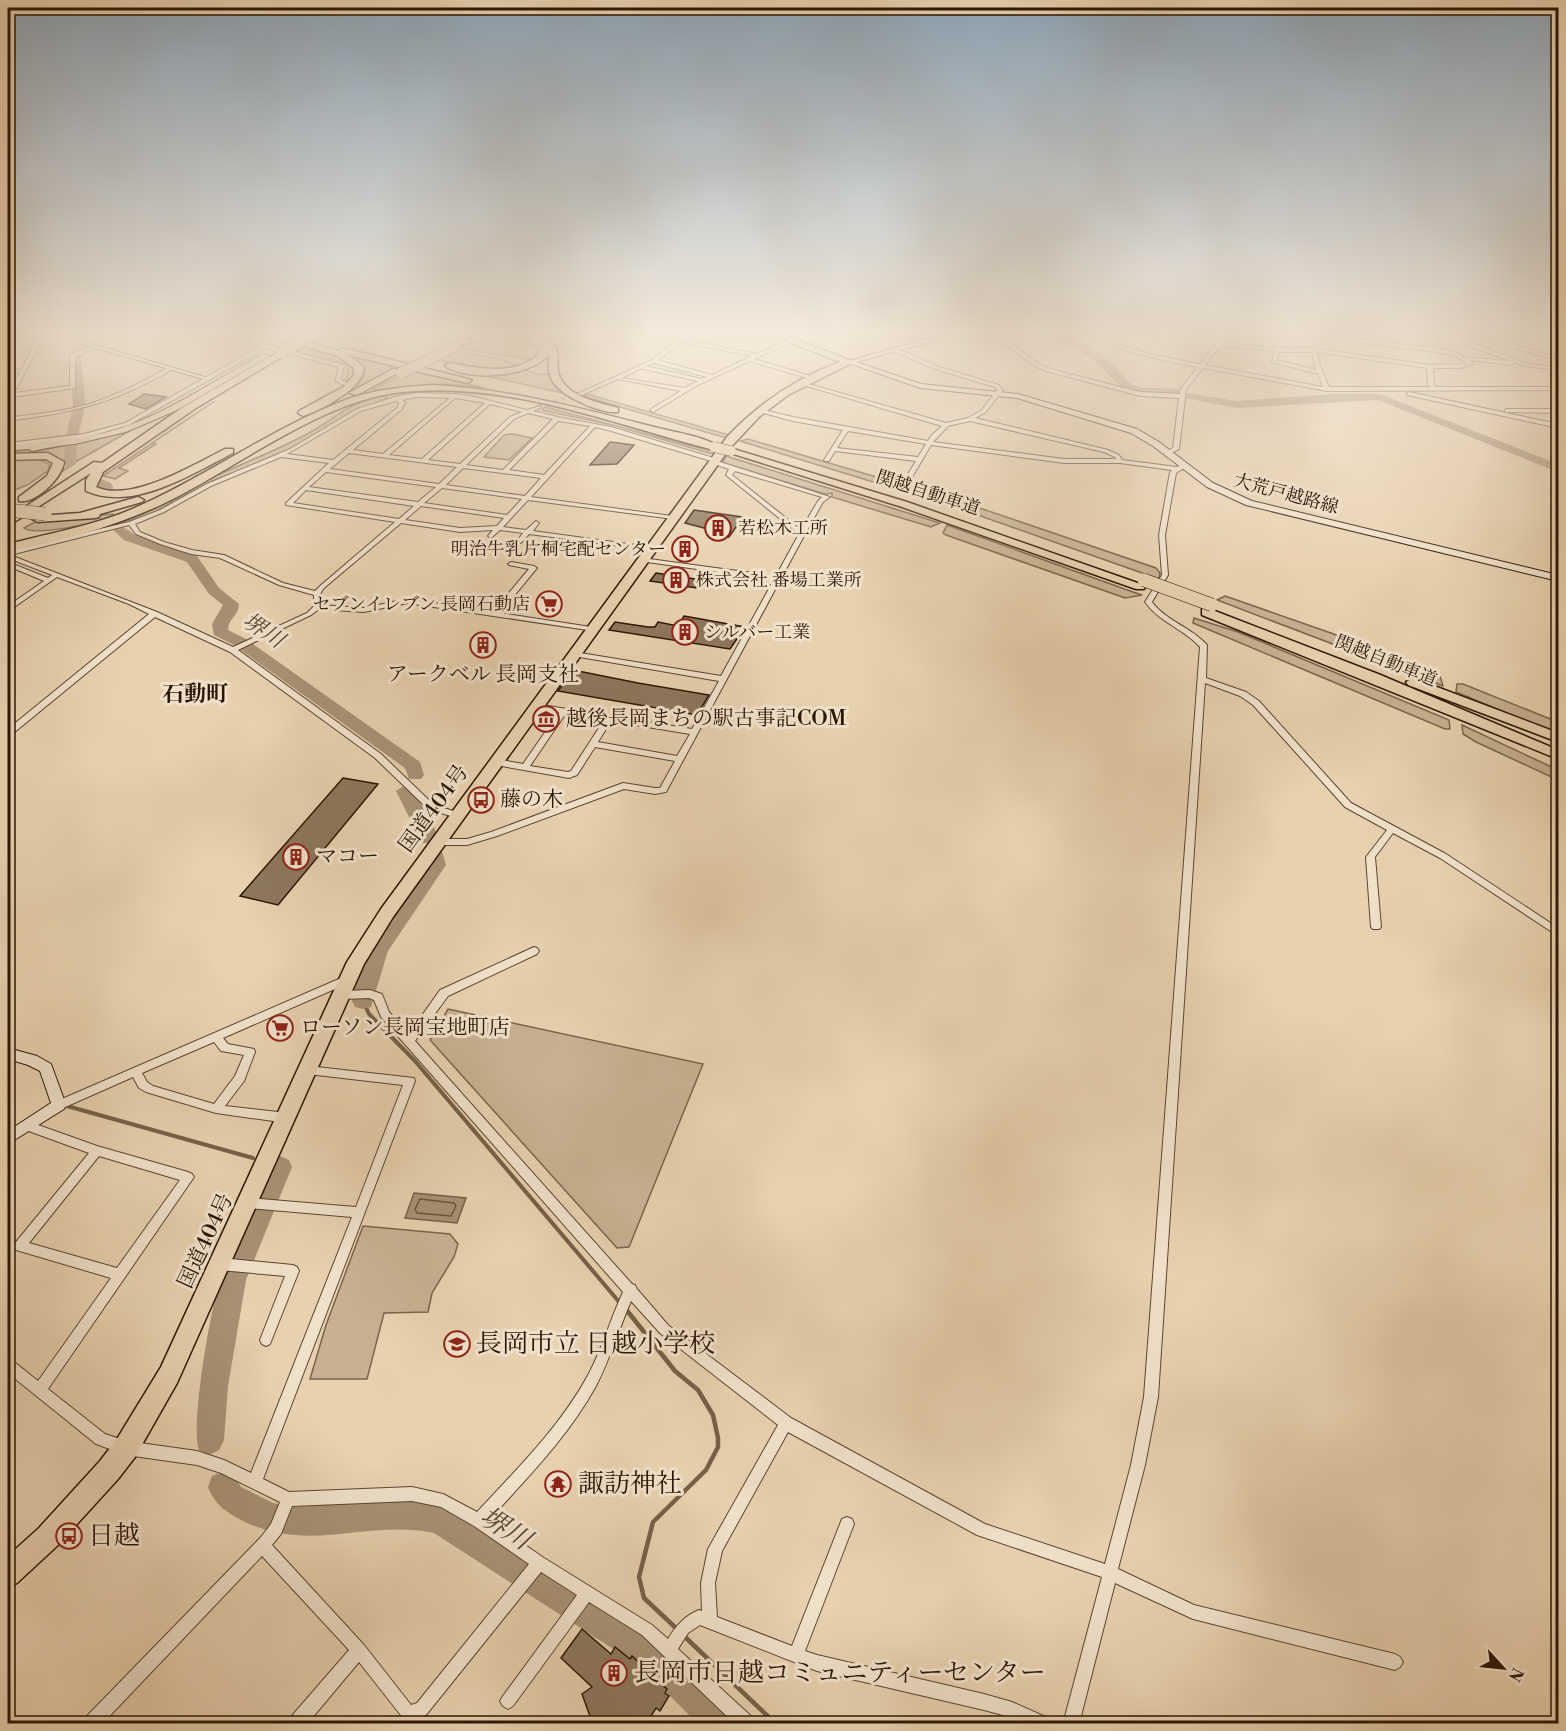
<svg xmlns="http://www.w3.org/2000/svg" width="1566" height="1731" font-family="'Libre Bodoni','Noto Serif JP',serif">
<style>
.green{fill:#c8b192;stroke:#7a644b;stroke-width:1.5}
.water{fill:#a89175;stroke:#766048;stroke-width:1.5}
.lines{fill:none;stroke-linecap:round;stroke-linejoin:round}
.shore{stroke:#6a543c;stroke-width:1.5}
.stream-far1{stroke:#766048;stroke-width:4}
.stream{stroke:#766048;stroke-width:4.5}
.river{fill:#a89175;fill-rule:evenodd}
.building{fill:#8d775d;stroke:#2b1604;stroke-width:1.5}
.street-tunnel{stroke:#c2ac8d;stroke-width:5;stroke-dasharray:5 3;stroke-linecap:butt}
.street-casing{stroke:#5a452f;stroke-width:2}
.secondary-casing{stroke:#2b1604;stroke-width:2}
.primary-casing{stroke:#2b1604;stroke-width:2}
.highway-casing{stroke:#2b1604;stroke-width:3}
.street{fill:#f0e1cb;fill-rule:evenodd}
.secondary{fill:#f0e1cb;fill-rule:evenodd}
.primary{fill:#e8d1af;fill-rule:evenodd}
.highway{fill:#e8d1af;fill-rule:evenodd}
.highway-bridge-far1-casing{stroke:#2b1604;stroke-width:11;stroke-linecap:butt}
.highway-bridge-casing{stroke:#2b1604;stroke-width:14;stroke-linecap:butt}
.highway-bridge-far1{stroke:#e8d1af;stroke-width:10}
.highway-bridge{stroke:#e8d1af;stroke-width:13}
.labels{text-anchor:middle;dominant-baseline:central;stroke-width:6;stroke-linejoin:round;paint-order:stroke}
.far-street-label{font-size:18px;fill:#2b1604;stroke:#f0e1cb}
.far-poi-label{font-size:18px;fill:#2b1604;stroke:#f0e1cb;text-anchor:start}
.poi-label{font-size:21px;fill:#2b1604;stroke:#f0e1cb;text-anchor:start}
.street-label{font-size:21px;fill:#2b1604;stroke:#f0e1cb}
.water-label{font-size:22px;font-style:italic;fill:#5d4731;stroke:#f0e1cb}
.neighbourhood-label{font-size:22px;font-weight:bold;fill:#2b1604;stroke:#f0e1cb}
.near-poi-label{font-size:26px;fill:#2b1604;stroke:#f0e1cb;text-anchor:start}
.near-water-label{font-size:27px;font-style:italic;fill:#5d4731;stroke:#f0e1cb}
</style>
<rect width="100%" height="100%" fill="#e8d1af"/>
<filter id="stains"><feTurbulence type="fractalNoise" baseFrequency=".00333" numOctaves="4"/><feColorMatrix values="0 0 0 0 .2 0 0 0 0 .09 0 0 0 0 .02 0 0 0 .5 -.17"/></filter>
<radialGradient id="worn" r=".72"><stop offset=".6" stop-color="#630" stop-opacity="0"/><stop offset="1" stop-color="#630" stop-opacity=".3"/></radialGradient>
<g class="green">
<polygon points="509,338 524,340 540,348 539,356 534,360 457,348 483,340"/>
<polygon points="304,347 336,355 353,365 355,373 350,382 345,380 348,374 348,365 296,351"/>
<polygon points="452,351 502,359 518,366 490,369 433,360"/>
<polygon points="350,356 399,367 360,386 357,385 364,376 365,367"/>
<polygon points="523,369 537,374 550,374 557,386 571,395 465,371"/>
<polygon points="411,370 485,388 445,384 371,390"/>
<polygon points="587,394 729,435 726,438 583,396"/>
<path d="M382,395L388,398L353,411L289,450L212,481L153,513L118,525L117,523C145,513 170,498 196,485C233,467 272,453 309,433C337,417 347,404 382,395Z"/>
<polygon points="215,401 152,443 156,444 119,468 128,471 115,479 103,476"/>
<polygon points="545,407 715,452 712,454 616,426 542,410"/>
<polygon points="133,429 72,464 73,443"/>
<polygon points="512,434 532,438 509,460 484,457 504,435"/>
<polygon points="748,439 947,498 949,501 948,505 740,441"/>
<path d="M70,444V466L61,472L62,461C47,449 25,452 8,455L21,451Z"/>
<polygon points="726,456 940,523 931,527 832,497 832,493 825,494 727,464 723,462"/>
<polygon points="35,458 49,464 49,470 29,484 8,493 8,460"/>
<polygon points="962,502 1156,568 1160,573 1159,579 955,507"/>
<path d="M113,514L114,518C98,522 34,537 24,528L35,522Z"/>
<polygon points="947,525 1133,592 1142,595 1125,598 946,535 943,533"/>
<polygon points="1225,596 1331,633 1440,676 1443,686 1217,600"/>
<polygon points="1194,618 1238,632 1449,720 1450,729 1445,729 1193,623"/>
<polygon points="1457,684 1463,684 1558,722 1558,734 1456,692"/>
<polygon points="1462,725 1558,770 1558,780 1476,742 1463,734"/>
<polygon points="448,1009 703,1064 629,1247 617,1248 430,1040"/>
<polygon points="363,1226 450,1234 458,1244 454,1257 432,1293 428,1312 384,1313 367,1379 310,1379 326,1325"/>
</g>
<polygon class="water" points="414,1193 466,1198 457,1223 405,1218"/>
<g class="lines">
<polygon class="shore" points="420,1199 454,1203 456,1206 451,1216 417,1213 415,1209"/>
<g class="stream-far1">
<polyline points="363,1001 369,1014 415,1061 620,1303"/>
<polyline points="67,1106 253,1158"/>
<polyline points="276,1166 280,1167"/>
</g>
<g class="stream">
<polyline points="625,1308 675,1371 698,1390 713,1415 718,1438 718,1447 706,1470 653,1522 639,1577 644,1598 678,1630"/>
<polyline points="683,1635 776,1724"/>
</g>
<g class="river">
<path d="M77,332H89C74,348 86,383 85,403C84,415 80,426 78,437L72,441L77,444L76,464L70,468L64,464L65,444L71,440L66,437L73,405L70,358Z"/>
<path d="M1044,332C1070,332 1095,348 1114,366C1120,371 1124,379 1130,383C1145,394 1171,382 1184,393C1174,401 1130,395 1121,387C1109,375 1100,364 1086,355C1073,346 1056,342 1044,332Z"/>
<polygon points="1189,393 1236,401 1332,394 1380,394 1558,464 1558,472 1378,400 1236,408 1185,398 1183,396"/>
<polygon points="96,477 111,483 114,490 112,493 102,493 100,488 91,484 91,478"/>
<path d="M118,524L134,534L197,556L219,588L239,604C239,615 228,619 228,630L246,639L420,762L424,775L421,779H409L405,768L234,645L214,635L212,624L223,605L209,594L187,562L124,540L111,528Z"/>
<polygon points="405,785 414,791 440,839 437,843 423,843 420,839 396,791"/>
<path d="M435,850L442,852L446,865L388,951L371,1007L363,1009L355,1007L352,1001C364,942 393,912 426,864L428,852Z"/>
<path d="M280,1156L289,1160L292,1167L246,1280L228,1386L224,1440L219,1450L209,1455L199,1450C190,1428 211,1304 221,1278C235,1238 253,1198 271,1160Z"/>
<path d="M223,1472L234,1476L241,1487L273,1503L296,1507L409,1498L438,1504L472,1520L665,1643L734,1712L739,1724H698L641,1667L434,1533C366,1519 310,1554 243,1521C225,1511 216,1506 208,1487L212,1476Z"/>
</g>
</g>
<g class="building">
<polygon points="144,394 166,397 146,409 129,404"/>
<polygon points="610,442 634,445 617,464 590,465"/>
<polygon points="694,510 743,517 729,537 716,536 719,532 685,523"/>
<polygon points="656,573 702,580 697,588 650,581"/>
<polygon points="684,616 745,627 730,649 609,630 615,622 648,627 655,627 658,622 678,626"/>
<polygon points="573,670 638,683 709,695 697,715 558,691"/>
<polygon points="343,778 378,784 278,905 240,896"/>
<polygon points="582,1629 611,1654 615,1647 630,1659 632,1656 667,1689 665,1693 669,1696 660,1711 656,1708 646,1724 585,1724 590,1716 582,1694 592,1687 561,1658"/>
</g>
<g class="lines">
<g class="street-tunnel">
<polyline points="346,384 386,395"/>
<polyline points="538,407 580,394"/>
</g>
<g class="street-casing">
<g id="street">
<polygon points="211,332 220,332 344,365 341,380 349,384 346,386 335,381 339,367 266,348 129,425 84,438 8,447 8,443 84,434 125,423 261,346"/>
<path d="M688,332H694L685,340L757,354L790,339H794V341L754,359L817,378L814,380L749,361L696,386L653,412L650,410L651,409L681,391L618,379L582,395L577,394L652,360ZM682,342L752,356L712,375L658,360ZM654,363L707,377L702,379L646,366ZM642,368L643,369L698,381L685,388L621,378Z"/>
<polygon points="877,332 887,332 925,342 923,343"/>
<path d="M1083,332C1098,332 1113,342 1127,347C1151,355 1176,360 1200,364C1210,352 1222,332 1240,332L1224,343L1277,348H1312V346H1314L1317,349L1430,365L1460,364L1466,363L1454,355L1436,352L1275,332H1293L1436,348L1458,353L1464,357L1511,361L1514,363L1511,365L1469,360L1472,362V364L1461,368H1433L1434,385L1436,387H1558V390L1327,391L1203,368L1186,390L1179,449L1168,455L1166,454V452L1173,448L1179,398L1140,396L1046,371L1035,366L1007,346L970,335L972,334L1011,344L1039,364L1050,369L1140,392L1180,394V390L1198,367C1159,360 1118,351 1083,332ZM1220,346L1274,351L1272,362L1318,374L1323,387L1205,365ZM1279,352H1312L1316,370L1277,360ZM1317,352L1427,368L1428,385L1430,387H1329L1320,366Z"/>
<path d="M1390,332H1398L1428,343L1445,338L1432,332C1438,332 1442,335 1448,335C1454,336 1462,332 1469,332L1457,337L1527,364L1558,367V370L1524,366L1452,339L1428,346Z"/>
<polygon points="1473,332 1481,332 1506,341 1540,332 1558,334 1558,336 1545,334 1511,343 1558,358 1558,361 1502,344"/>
<polygon points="49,333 51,333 51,335 39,341 38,348 14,393 70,386 70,355 94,345 98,346 75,357 75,388 13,397 11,400 8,400 8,395 20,372 8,374 8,371 22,369 32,348 35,339"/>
<path d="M895,348L939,367L999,385L1003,390L1002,391L986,412L975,418L1108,450L1119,455L1122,460L1177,467L1182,465H1186V467L1176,473L1165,535L1168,575L1152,602C1166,621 1191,627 1207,645L1206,678L1246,692L1259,701L1351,803L1446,854L1558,928V935L1555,934L1440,858L1393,833L1375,857L1381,927L1379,929H1373L1371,927L1366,857L1387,830L1345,807L1253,705L1240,696L1205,683L1158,1397L1145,1465L1118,1569L1194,1605L1395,1654L1400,1657L1403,1662L1400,1667L1395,1670L1193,1619L1115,1583L1079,1724H1063L1102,1577L977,1535L788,1432L722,1551L715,1583L717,1617L792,1646L842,1519L847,1517L852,1519L854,1524L805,1651L817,1655L984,1694L1012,1702L1048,1718L1050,1724H1024L1010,1717L984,1710L817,1671L700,1625L688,1633L678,1649L753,1718L755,1724H735L642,1635L589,1602L513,1706L508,1709L503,1706L500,1701L503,1696L577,1595L541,1572L426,1715L408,1721L403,1718L359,1662L307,1724H288L290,1718L349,1650L262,1556L102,1724H83L85,1718L261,1537L271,1524L280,1502L221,1473L197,1465L126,1455L96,1444L8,1373V1359L13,1361L38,1381L111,1278L16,1250L14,1246L16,1242L89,1153L23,1129L21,1126L23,1123L27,1121L97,1146L188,1172L192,1174L194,1177L48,1389L105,1434L126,1441L197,1451L224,1460L251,1473L352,1217L248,1208L244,1207L242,1203L244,1199L248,1198L356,1207L403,1085L308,1074L304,1073L303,1070L304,1067L308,1066L414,1078L415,1081L263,1479L289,1492L412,1487L443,1494L477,1512C516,1470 559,1428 587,1377C602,1350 610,1320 623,1292L381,1017L374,1000L369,998L342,999L338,998L337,995L338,992L342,991L370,990L382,994L389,1012L409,1034L440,990L534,947L537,948L539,951L537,954L448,996L415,1041L632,1284L635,1285L637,1289L668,1325L791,1418L985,1524L1105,1564L1131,1465L1144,1397L1200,647C1184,629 1159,622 1145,602L1162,575L1159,535L1170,472L1172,470L1120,463H1064L931,445L908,484L905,486L902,484L916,461L835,451L829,461H825L824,460L843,430L793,421L756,411L759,409L793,417L928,441L931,436L942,426L800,384L805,383L946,423L968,418L982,410L997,390L995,387L935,369L893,351V349ZM970,421L1104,452L1115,457L1116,459H1064L933,442L948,426ZM848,431L926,444L918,457L837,448ZM99,1156L180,1180L117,1268L29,1243ZM631,1301L660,1333L778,1425L708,1549L701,1583L702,1611L699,1610C684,1616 676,1626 668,1639L652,1625L544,1558L489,1520C527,1478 568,1437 596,1386C610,1359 619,1329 631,1301ZM412,1501L441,1507L474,1526L529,1564L417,1703L411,1705L364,1645L272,1545L281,1534L292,1506Z"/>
<path d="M169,367L174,368C165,374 155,379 145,384C102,406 61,414 14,420L11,435L8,437V410L10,411L13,417C39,414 66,411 92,403C119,394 144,381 169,367Z"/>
<polygon points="1409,392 1558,424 1558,428 1407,395 1407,393"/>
<path d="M417,393L455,394L475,397L527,410L540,406V408L533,411L562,418L611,427L717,459V461L830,497L823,502L805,534L666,792L655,794L624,789L497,836L467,845H438L434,842L438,839H467L491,832L623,783L655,788H660L675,761L595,747L577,775L569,778L496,765L492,762L496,759L523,764L559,712L533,708L532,706L536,704L692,729L719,681L574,656L570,654L574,652L721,676L799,534L727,476L726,475L729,469L711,463V461L608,430L595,427L531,497L672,516L675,518L674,519L528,500L503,527L526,530L536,521L539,523L533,531L650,547L653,549L652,550L529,534L522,542L520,543L517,541L523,533L500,530L491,538L488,536L493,530L460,532L401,523L324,588L320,594V605L364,608L407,599L493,612L529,569L509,565L508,564L511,562L534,566L537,568L500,613L591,627H594V631L407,603L364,612L319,609L311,615L238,650L381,754L434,805L460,813L461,815L460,817L457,818L428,809L375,758L230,652L155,617L11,735H8V729L149,614L129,604L57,577L10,610L8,611V606L44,581L8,566V562L48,578L52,575L8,558V551L129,522L160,510L207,484L290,449L357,409L392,398L393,397ZM417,397L450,398L383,454L353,450L402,409L405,402L402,400ZM455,398L485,403L422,459L389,455ZM396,401L399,403L398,407L333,460L287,454L361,411ZM490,404L522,412L510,417L460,464L428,460ZM528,413L553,419L503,470L466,465L514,419ZM558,421L590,426L544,475L509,470ZM349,453L457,467L439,484L330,469ZM281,457L329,463L286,503V505L395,522L320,586L315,591L283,583L224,555L192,550L164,542L140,532L135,524L164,512L211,486ZM463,468L541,478L525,496L446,485ZM735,471L822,497L818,501L801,530L732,475ZM326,472L436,487L418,502L309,487ZM442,488L522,499L507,515L424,503ZM306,490L414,506L399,519L293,503ZM421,506L504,518L497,526L460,528L405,520ZM129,525L136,534L160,544L191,554L220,558L279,585L314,595V606L307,613L233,647L157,612L10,555ZM566,713L604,720L571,771L568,772L530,766ZM611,721L690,734L677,756L598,742Z"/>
<polygon points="1507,409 1558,409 1558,413 1505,412 1505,410"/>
<polygon points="642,558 760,574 763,576 760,578 640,561 639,560"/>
<path d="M348,975L351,976L353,979L351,982L223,1038L228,1044L254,1049L255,1052L244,1081L225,1106L287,1113L291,1115L292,1118L291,1121L287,1123L216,1113L146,1092L139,1088L133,1077L63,1108L59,1109L55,1108L54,1105L55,1102ZM214,1042L221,1051L244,1055L235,1076L214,1104L153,1086L147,1082L142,1073Z"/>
<polygon points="220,1258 293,1265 297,1267 299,1271 270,1344 266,1346 262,1344 260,1340 285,1276 220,1270 216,1268 214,1264 216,1260"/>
</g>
</g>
<g class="secondary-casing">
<g id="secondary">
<polygon points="40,332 51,332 208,378 203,379"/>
<polygon points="992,332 1030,332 937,340 856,362 921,384 1018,394 1137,429 1159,442 1213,483 1252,501 1558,575 1558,581 1246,505 1207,487 1153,446 1131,433 1017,398 920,388 846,362 937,336"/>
<polygon points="8,1048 37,1056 51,1064 66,1105 64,1109 8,1144 8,1131 51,1103 40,1071 28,1065 8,1059"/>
</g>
</g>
<g class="primary-casing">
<path id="primary" d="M263,354L270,356L175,411L126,432L75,444L8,451V446C46,442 85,440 121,428C172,411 216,379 263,354Z"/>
</g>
<g class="highway-casing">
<g id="highway">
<path d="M253,332H269L339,351L343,348L472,380L467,383L348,355L364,367C364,388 322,410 303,416L298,413L299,411L345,386L354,375V368L338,356Z"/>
<path d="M521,332L547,340L556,347C559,355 557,363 558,371C563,396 597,402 618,408V412C600,414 560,396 552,380C547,371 549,362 549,352L548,349L549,355C529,377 469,382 445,366L450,363C480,369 515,376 539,354V348L530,343V339C502,334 477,340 450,348L445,345L488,333Z"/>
<path d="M764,332H777L854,362L788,395L759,417L730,448L907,502L1146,586L1144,589H1136L899,506L727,452L393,917L364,964L177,1383L135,1457L118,1479L57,1546L17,1583L8,1587V1556L39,1528L100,1461L117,1439L161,1367L347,962L381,909L727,437C759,403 797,378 840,362Z"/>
<path d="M282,350L287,353L285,355L196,408L103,472L96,487C131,503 193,465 225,449H233V453C191,474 134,512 86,491V480L91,473L8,526V518L94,462L102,463L183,407Z"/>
<polygon points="393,369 401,371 357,395 349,393"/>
<path d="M432,385C509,389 580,408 654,427C670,431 707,437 719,447L714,450C611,424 503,379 395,393C321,403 238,466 171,500C121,525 63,541 8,551V544C51,533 98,525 139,506C211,474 276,425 351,398C378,389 405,387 432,385Z"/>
<polygon points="64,439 68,440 68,444 32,451 27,448"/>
<path d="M48,453L64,462C62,478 36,504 19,501V497L47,476L53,463L46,459L8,460V454Z"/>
<polygon points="138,497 144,500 142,502 100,514 99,517 95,518 38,522 32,519 38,516 80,513"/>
<polygon points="1207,608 1378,674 1558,750 1558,759 1202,615 1202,609"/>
<polygon points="1413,678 1558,733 1558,742 1408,685 1406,682"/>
</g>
</g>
<use href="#street" class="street"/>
<use href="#secondary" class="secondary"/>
<use href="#primary" class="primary"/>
<use href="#highway" class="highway"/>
<g class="highway-bridge-far1-casing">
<g id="highway-bridge-far1">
<polyline points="282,353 319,332"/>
<polyline points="401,373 456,346"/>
<polyline points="714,447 731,451"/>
</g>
</g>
<g class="highway-bridge-casing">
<g id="highway-bridge">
<polyline points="8,510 45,514"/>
<polyline points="1144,580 1212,605"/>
</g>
</g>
<use href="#highway-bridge-far1" class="highway-bridge-far1"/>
<use href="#highway-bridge" class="highway-bridge"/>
</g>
<linearGradient id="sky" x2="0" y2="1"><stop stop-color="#8ea6ba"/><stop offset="0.58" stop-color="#f5eadb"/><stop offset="1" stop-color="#f5eadb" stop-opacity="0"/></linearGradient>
<rect width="1566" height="575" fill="url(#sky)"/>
<defs>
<g id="building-ring" transform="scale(1.35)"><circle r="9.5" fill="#f0e1cb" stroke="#8f2418" stroke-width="1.5"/><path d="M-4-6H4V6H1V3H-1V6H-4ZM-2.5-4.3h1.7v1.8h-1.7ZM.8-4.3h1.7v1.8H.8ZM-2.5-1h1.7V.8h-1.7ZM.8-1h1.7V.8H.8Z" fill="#8f2418"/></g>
<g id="supermarket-ring" transform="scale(1.35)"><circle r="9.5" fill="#f0e1cb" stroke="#8f2418" stroke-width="1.5"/><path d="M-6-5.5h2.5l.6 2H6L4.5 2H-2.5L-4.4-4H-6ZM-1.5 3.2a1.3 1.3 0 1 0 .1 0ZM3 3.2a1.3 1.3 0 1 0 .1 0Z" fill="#8f2418"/></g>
<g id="museum-ring" transform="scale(1.35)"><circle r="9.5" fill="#f0e1cb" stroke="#8f2418" stroke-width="1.5"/><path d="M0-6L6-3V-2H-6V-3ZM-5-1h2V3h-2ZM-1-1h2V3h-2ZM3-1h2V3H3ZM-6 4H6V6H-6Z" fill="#8f2418"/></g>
<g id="bus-ring" transform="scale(1.35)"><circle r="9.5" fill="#f0e1cb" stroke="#8f2418" stroke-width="1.5"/><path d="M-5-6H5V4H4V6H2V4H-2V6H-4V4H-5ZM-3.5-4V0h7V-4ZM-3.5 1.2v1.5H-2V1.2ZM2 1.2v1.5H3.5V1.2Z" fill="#8f2418"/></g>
<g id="school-ring" transform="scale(1.35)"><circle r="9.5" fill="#f0e1cb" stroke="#8f2418" stroke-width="1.5"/><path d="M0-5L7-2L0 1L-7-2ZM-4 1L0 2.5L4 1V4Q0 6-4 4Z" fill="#8f2418"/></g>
<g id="temple-ring" transform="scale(1.35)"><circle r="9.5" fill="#f0e1cb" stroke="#8f2418" stroke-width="1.5"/><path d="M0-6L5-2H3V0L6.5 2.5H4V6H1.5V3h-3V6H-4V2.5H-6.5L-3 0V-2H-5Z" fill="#8f2418"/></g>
</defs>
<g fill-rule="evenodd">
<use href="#building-ring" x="718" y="528"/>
<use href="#building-ring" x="685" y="549"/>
<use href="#building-ring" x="676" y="580"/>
<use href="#supermarket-ring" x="549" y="604"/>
<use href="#building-ring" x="685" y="632"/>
<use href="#building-ring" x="483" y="645"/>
<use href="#museum-ring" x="546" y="719"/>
<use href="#bus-ring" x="481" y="800"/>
<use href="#building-ring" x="296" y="857"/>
<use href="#supermarket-ring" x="280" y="1028"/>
<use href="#school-ring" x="457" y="1344"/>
<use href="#temple-ring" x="558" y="1484"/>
<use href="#bus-ring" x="69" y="1536"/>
<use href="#building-ring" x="614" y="1673"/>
</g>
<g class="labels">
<g class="far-street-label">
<text transform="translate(928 493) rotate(18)">関越自動車道</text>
<text transform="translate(1286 494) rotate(15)">大荒戸越路線</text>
<text transform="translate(1386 661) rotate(22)">関越自動車道</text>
</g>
<g class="far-poi-label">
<text x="738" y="528">若松木工所</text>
<text x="666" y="549" text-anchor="end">明治牛乳片桐宅配センター</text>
<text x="696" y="580">株式会社 番場工業所</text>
<text x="530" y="604" text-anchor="end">セブンイレブン 長岡石動店</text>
<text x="704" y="632">シルバー工業</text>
</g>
<g class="poi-label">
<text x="483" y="675" text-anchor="middle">アークベル 長岡支社</text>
<text x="566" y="719">越後長岡まちの駅古事記COM</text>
<text x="500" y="800">藤の木</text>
<text x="316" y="857">マコー</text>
<text x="300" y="1028">ローソン長岡宝地町店</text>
</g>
<g class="street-label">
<text transform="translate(434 809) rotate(-54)">国道404号</text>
<text transform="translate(206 1241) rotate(-65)">国道404号</text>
</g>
<g class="water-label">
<text transform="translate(263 631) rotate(33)">堺川</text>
</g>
<g class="neighbourhood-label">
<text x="195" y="694">石動町</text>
</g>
<g class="near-poi-label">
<text x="476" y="1344">長岡市立 日越小学校</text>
<text x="578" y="1484">諏訪神社</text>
<text x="88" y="1536">日越</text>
<text x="634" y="1673">長岡市日越コミュニティーセンター</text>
</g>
<g class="near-water-label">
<text transform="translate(505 1529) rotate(32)">堺川</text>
</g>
</g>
<rect width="1566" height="1731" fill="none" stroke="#e8d1af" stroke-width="30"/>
<rect x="9" y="9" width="1548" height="1713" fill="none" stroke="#2b1604" stroke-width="3"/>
<rect x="15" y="15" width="1536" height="1701" fill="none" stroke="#2b1604" stroke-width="1.5"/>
<g transform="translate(1503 1668) rotate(117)" stroke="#f0e1cb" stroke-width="4.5" paint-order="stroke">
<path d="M0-4.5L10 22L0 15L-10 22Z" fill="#2b1604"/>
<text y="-9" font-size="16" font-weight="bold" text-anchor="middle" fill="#2b1604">N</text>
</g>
<rect width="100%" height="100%" filter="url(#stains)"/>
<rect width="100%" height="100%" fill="url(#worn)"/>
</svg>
